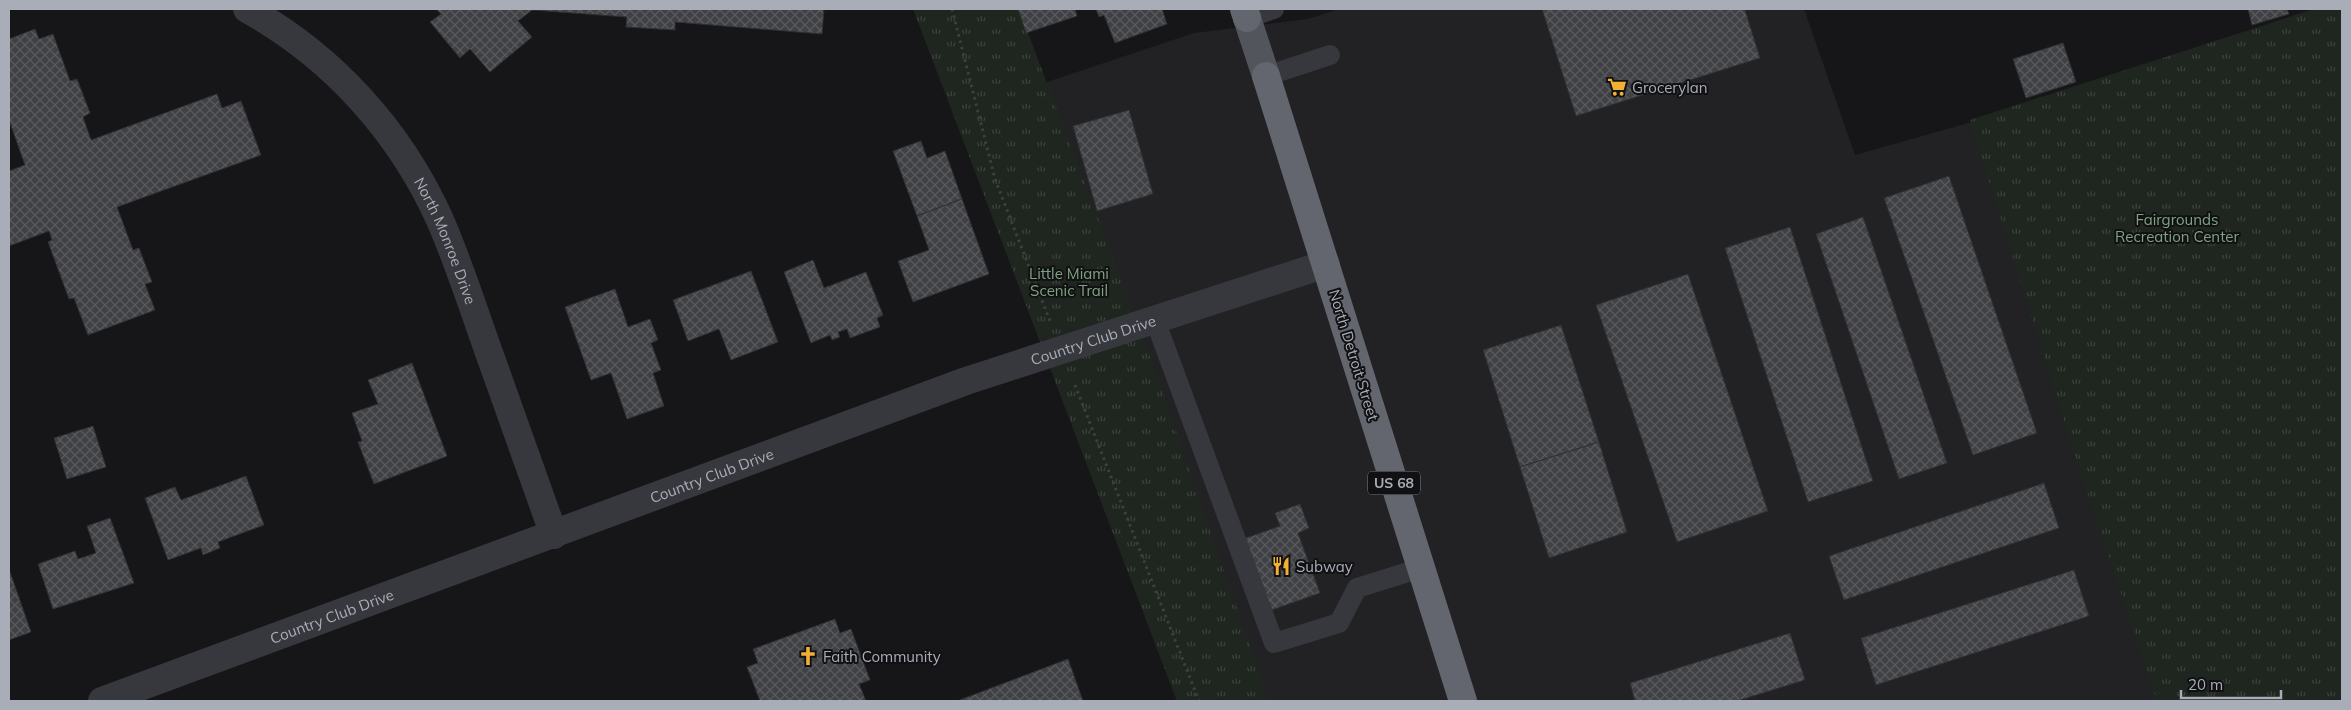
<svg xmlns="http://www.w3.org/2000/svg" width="2351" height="710" font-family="Mulish,sans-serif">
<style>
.built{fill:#222225}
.park{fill:url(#park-tufts)}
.building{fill:url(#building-cross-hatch);stroke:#303034}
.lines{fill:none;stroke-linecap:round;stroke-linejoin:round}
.path{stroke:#3d3f44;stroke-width:3;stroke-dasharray:2.5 4;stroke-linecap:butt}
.lane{stroke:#37383d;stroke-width:20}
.street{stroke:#37383d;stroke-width:28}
.primary{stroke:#53555c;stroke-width:28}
.highway{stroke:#63666e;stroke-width:28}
.labels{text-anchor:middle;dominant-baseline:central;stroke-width:4;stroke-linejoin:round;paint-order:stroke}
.shield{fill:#111113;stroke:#7b7e86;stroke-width:1}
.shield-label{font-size:14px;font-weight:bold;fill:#a8adb8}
.poi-label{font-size:15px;fill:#a8adb8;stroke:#111113;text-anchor:start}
.park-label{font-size:15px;fill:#7fa381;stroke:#111113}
.street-label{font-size:15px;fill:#a8adb8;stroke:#111113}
</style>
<defs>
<pattern id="park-tufts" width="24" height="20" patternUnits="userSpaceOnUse" patternTransform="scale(1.25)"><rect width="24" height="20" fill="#1e261f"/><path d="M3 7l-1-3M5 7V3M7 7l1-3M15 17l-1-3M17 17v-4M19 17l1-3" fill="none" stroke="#3c433d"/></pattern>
<pattern id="building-cross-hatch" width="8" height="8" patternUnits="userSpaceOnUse" patternTransform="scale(1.25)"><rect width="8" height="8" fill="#404145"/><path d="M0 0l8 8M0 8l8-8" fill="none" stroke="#595a5e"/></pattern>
</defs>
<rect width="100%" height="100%" fill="#161618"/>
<polygon class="built" points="1339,9 1804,9 1855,155 1972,122 2160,701 1269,701 1017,92 1194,33 1308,19"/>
<g class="park">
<polygon points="913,9 1019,9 1151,359 1269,701 1177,701"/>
<polygon points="2314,9 2342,9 2342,701 2157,701 2071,443 1970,120"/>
</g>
<g class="building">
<polygon points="436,9 824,9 822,34 675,22 675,30 626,27 627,17 532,10 518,21 532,37 490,72 470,49 460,58 430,22 441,14"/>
<polygon points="1018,9 1075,9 1077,16 1026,33"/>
<polygon points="1096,9 1162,9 1167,24 1115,43 1104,15 1099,17"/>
<polygon points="1542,9 1750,9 1745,10 1760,58 1576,116"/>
<polygon points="2248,9 2287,9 2289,14 2252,25"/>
<polygon points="35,29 39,39 53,34 70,81 77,79 90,113 83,117 91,140 217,94 222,108 241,101 261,155 117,207 133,250 139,248 152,282 145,284 155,310 88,335 74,298 69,299 48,242 52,240 49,231 9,246 9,171 25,165 9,120 9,39"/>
<polygon points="2063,43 2076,82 2026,98 2013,59"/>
<polygon points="1129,110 1153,194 1097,211 1073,126"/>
<polygon points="921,141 927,158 945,151 962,199 917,216 893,151"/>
<polygon points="1949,176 2037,433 1973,455 1884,198"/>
<polygon points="962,199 989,274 913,302 898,261 929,250 917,216"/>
<polygon points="1863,217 1947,463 1899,479 1816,234"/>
<polygon points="1790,227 1873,481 1808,502 1725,248"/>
<polygon points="813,260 824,288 866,272 883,315 877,318 880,327 850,338 847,329 838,332 840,337 832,340 830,335 811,343 784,272"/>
<polygon points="751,271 778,342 731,360 719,329 688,341 673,300"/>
<polygon points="1688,274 1768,511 1677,542 1596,305"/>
<polygon points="615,289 628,327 650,319 658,340 651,343 661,370 653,373 664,406 627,419 611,373 591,380 565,307"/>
<polygon points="1561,325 1599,442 1520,467 1483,350"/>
<polygon points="412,363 447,456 374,484 358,442 362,441 352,413 378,404 368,380"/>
<polygon points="93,426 106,467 67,479 54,438"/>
<polygon points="1599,442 1627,532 1549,558 1520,467"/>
<polygon points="246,476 264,525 218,542 220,548 203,555 201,548 168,560 145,498 175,487 181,500"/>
<polygon points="2044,483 2059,528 1844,600 1829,556"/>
<polygon points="1300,504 1309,528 1298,533 1320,593 1269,611 1243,539 1280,526 1275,513"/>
<polygon points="110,518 134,583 53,609 38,564 75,551 78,559 96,553 87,526"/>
<polygon points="9,569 31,632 9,640"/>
<polygon points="2074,570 2089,616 1876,685 1861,638"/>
<polygon points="835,619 840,633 851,629 870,680 859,684 866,701 760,701 747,667 758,663 753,649"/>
<polygon points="1790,633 1805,680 1737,701 1635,701 1630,683"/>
<polygon points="1068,659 1083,701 957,701"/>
</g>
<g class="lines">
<g class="path">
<polyline points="952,9 995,179 1050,321"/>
<polyline points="1075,385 1199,701"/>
</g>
<g class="lane">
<polyline points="1247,18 1274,9"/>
<polyline points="1266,76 1330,55"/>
<polyline points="1155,320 1274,643 1339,623 1357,588 1421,568"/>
</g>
<g class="street">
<path id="s1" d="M247,9C332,56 400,131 440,220C458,261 472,305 487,347C510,410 532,473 554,535"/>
<path id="s2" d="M102,701L966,381L1326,264"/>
</g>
<polyline class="primary" points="1247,18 1266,76"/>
<g class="highway">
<polyline points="1244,9 1247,18"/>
<polyline points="1266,76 1463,701"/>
</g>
</g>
<defs>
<g id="supermarket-bare" transform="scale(1.5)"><path d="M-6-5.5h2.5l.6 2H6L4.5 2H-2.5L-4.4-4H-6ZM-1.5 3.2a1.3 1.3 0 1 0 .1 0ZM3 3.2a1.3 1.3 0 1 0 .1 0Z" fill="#f2b134" stroke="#111113" stroke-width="2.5" paint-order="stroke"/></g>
<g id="restaurant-bare" transform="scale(1.5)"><path d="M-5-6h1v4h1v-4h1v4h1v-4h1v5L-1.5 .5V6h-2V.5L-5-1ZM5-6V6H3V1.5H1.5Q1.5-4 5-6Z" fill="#f2b134" stroke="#111113" stroke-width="2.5" paint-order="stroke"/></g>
<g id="church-bare" transform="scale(1.5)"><path d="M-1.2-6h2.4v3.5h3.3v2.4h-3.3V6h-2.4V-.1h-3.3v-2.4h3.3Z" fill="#f2b134" stroke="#111113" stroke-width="2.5" paint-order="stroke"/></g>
</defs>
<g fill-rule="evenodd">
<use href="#supermarket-bare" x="1617" y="87"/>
<use href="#restaurant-bare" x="1281" y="566"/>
<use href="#church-bare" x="808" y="656"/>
</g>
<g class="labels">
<rect class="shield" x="1368" y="471.5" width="52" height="23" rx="4"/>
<g class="shield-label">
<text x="1394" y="483">US 68</text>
</g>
<g class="poi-label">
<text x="1632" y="87">Grocerylan</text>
<text x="1296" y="566">Subway</text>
<text x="823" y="656">Faith Community</text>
</g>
<g class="park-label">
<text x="2177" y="219">Fairgrounds<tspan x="2177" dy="17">Recreation Center</tspan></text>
<text x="1069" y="273">Little Miami<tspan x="1069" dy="17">Scenic Trail</tspan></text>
</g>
<g class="street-label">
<text stroke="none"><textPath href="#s1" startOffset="312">North Monroe Drive</textPath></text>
<text stroke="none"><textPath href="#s2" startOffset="1055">Country Club Drive</textPath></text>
<text transform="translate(1354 355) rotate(73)">North Detroit Street</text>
<text stroke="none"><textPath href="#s2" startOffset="650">Country Club Drive</textPath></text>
<text stroke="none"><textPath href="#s2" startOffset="245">Country Club Drive</textPath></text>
</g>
</g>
<rect width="2351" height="710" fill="none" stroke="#a8adb8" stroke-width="20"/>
<path d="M2181 690v8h100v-8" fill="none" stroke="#a8adb8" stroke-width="2.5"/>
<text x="2188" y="690" font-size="15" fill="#a8adb8" stroke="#111113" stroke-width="4" paint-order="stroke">20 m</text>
</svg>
